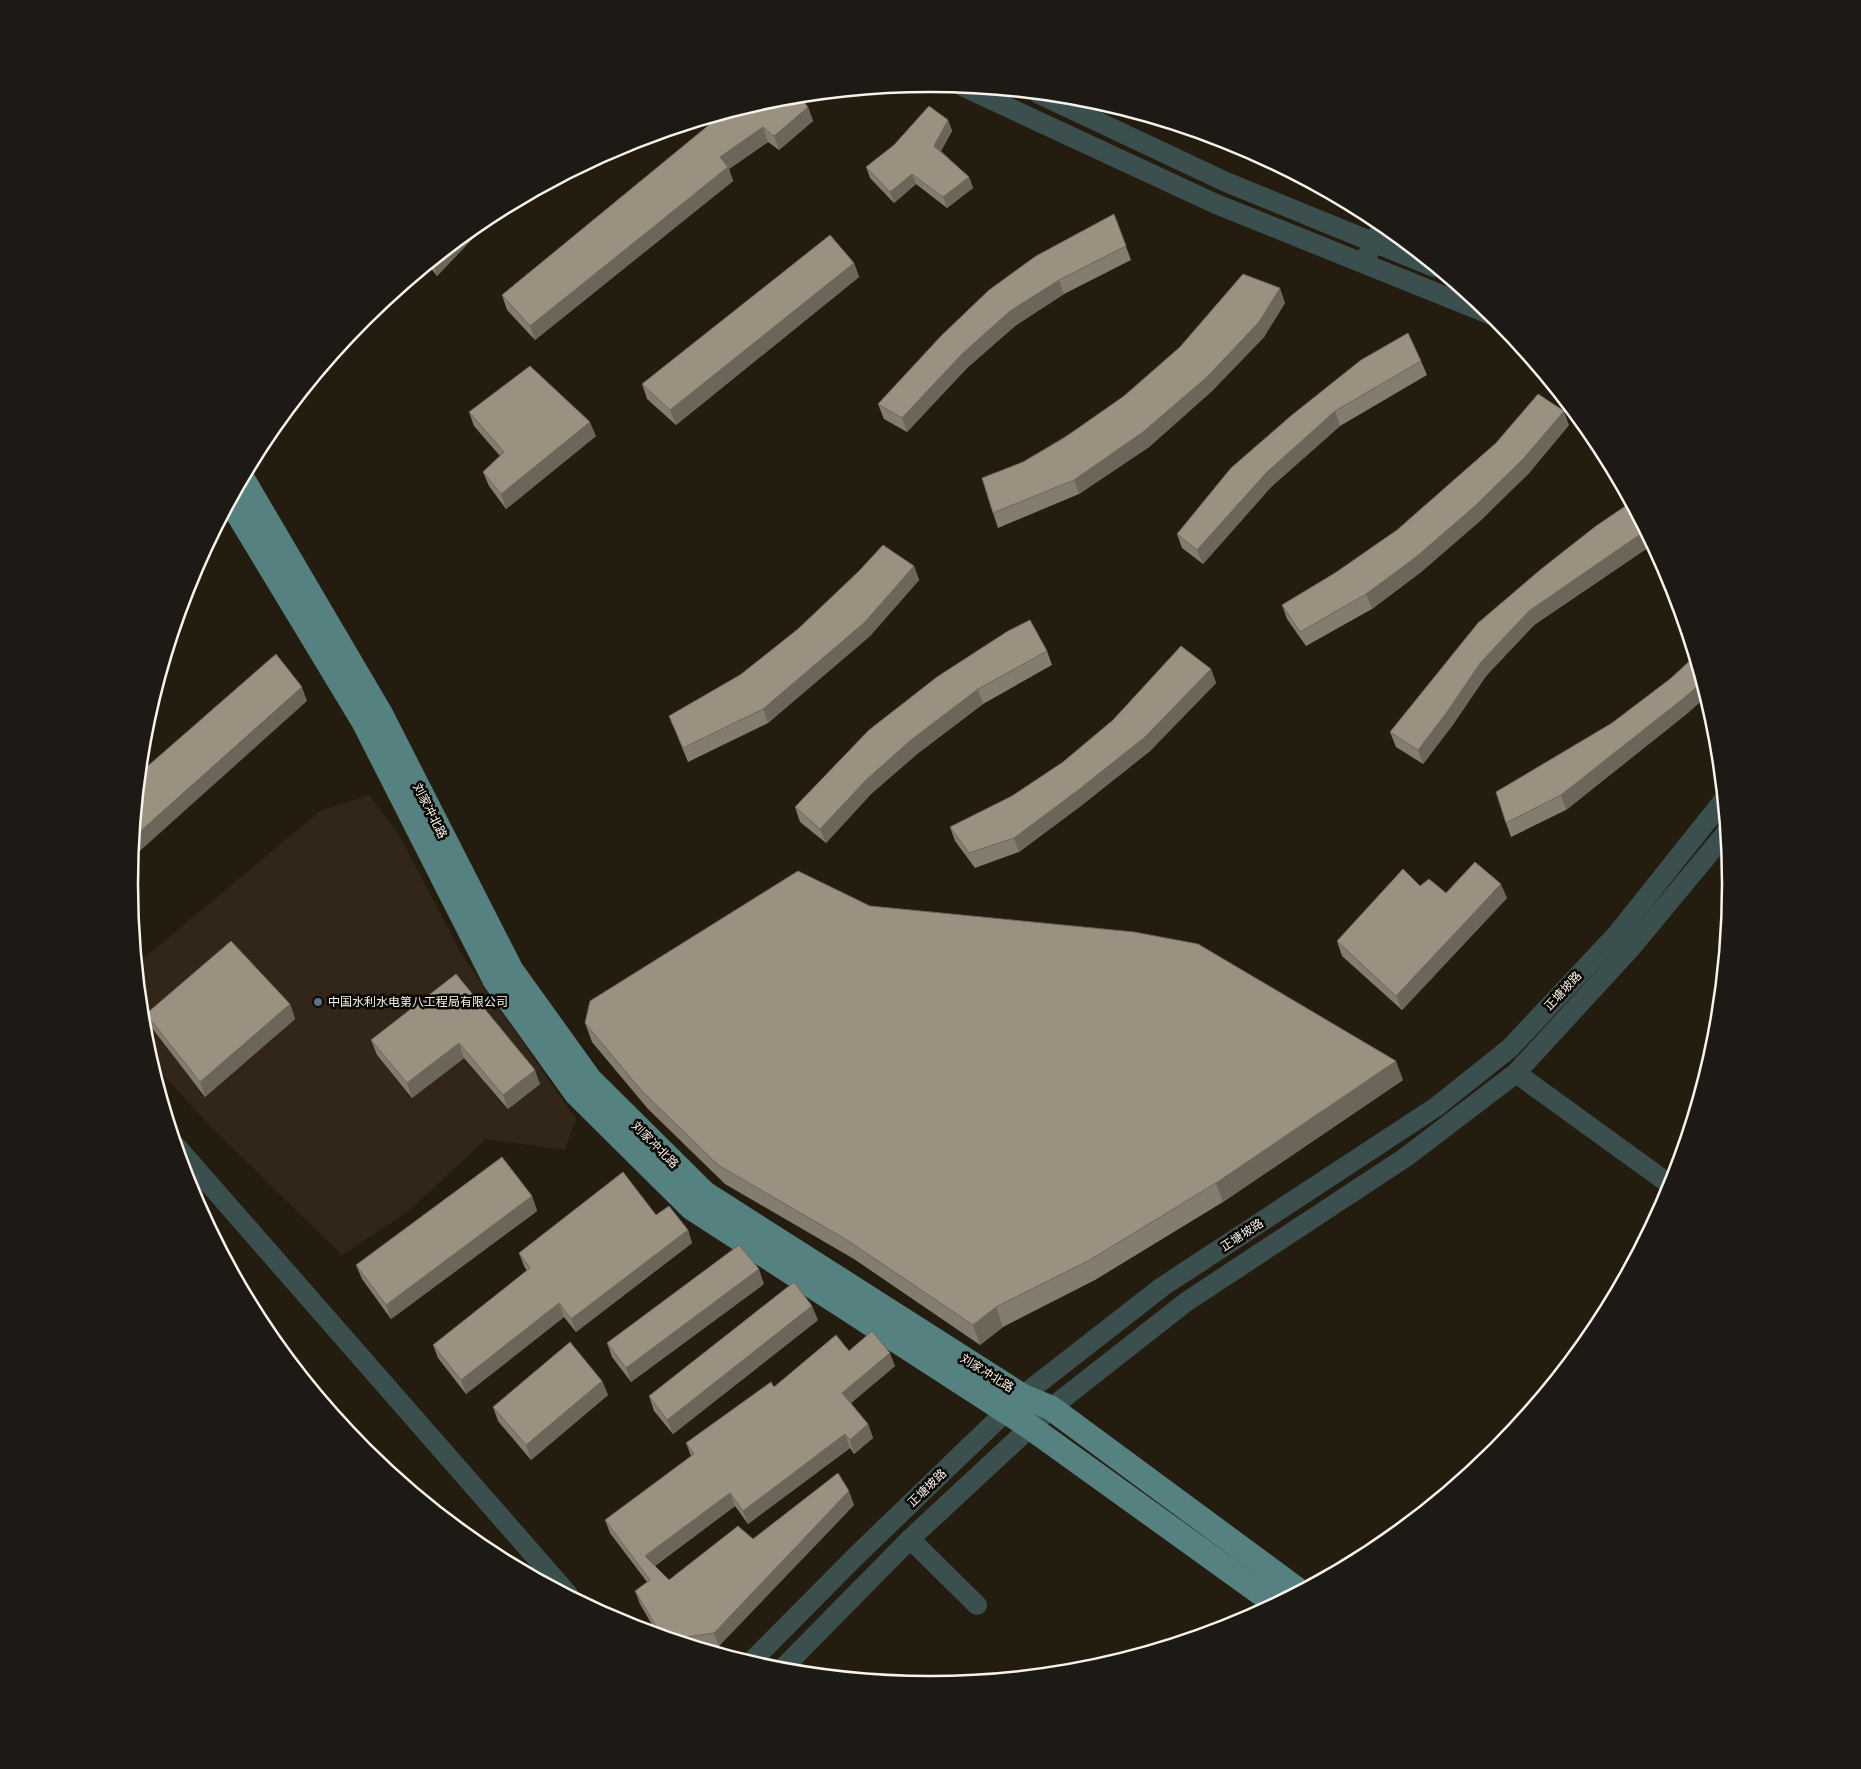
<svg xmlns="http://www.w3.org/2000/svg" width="1861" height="1769" font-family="Bitter,'Noto Sans SC',serif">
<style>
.commercial{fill:#312617}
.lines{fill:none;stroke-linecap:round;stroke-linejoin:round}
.minor{stroke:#3b4f4e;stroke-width:20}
.major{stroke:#558180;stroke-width:25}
.wall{fill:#847d6f}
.shaded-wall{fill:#6c665a}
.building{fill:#9a9181;stroke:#6c665a}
.service-dot{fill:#5c6f8a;stroke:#0a0703;stroke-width:2}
.labels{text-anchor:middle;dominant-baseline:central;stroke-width:5;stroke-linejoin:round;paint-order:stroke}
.street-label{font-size:12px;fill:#f8f3ea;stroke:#0a0703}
.poi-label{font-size:12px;fill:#f8f3ea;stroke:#0a0703;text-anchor:start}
.rim{fill:none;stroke:#f8f3ea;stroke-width:2.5}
</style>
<rect width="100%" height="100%" fill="#231c0f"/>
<polygon class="commercial" points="369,795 398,833 461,953 576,1119 565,1150 486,1139 410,1210 342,1255 209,1125 151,1061 145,1040 138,963 320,811"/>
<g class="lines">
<g class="minor">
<polyline points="964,87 1216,204 1494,316"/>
<polyline points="1039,94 1226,182 1434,267"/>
<polyline points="1368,254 1383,225"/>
<polyline points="1516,1073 1672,1186"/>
<polyline points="177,1147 568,1594"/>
<polyline points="910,1539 977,1605"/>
<polyline points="750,1663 855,1557 1022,1396 1162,1287 1436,1107 1510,1048 1617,934 1723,801"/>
<polyline points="781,1670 910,1539 1051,1408 1186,1302 1406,1157 1516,1073 1629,950 1726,833"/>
</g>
<g class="major">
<polyline points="243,480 380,713 511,970 590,1080 704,1193 1022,1396 1051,1408 1299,1591"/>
<polyline points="231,502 364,722 495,980 576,1093 692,1208 1030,1427 1276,1604"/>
</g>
</g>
<g class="wall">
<polygon points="775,99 808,107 813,121 779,150 768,142 729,169 733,181 535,340 507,310 502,295 710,124 707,120"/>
<polygon points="948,120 952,131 941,151 969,177 973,188 947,208 916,184 894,203 870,178 866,167"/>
<polygon points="499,211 437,276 429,266 486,219"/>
<polygon points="1114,214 1131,260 1064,294 1015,326 967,368 907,432 884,419 878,404"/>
<polygon points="854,263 859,277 676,425 647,399 642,384"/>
<polygon points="1285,303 1264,337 1212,391 1149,447 1079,494 998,528 993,513 1023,462"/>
<polygon points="1421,361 1427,375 1340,426 1271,487 1203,564 1182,548 1177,534 1292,415"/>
<polygon points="469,412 596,436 506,509 489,486 483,472 500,456 474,426"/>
<polygon points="1569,425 1529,473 1480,521 1421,572 1372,609 1306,646 1287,619 1282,605 1335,573"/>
<polygon points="1630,503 1652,545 1534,625 1486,676 1452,726 1423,764 1396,747 1390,732"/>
<polygon points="914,566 919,580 870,636 768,723 688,762 669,716 740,675"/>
<polygon points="1047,651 1052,665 983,704 917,754 871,794 826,843 800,822 795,807 869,730"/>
<polygon points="1211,669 1216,683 1150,751 1082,805 1019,852 975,868 955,841 950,827 1012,796"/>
<polygon points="1670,679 1689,712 1566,810 1511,837 1506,823 1612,723"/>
<polygon points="1420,886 1446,893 1507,898 1402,1010 1342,956 1337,941"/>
<polygon points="870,906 1403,1080 1223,1202 1095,1280 1003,1327 980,1345 854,1259 725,1184 648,1109 592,1042 585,1023"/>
<polygon points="456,974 540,1084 508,1109 464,1058 412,1098 377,1055 371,1040"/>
<polygon points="290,1004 295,1019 205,1097 152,1028 146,1014"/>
<polygon points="532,1196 537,1211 391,1319 362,1279 356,1265"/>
<polygon points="656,1215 688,1230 692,1243 576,1332 564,1317 466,1394 438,1358 433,1345 527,1271 524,1266 519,1253"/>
<polygon points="764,1284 631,1382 612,1357 607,1343"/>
<polygon points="818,1320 673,1434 654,1411 649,1396"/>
<polygon points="849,1351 895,1366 851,1403 868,1424 873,1438 854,1454 850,1448 748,1524 735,1506 655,1566 669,1580 753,1539 854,1505 719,1646 705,1649 658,1635 640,1604 635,1591 647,1582 610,1533 605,1520 691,1456 686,1443 774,1387"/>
<polygon points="602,1381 608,1395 531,1460 498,1421 493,1407"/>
</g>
<g class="shaded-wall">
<polygon points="808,107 813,121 779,150 774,136"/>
<polygon points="948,120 952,131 938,156 934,146"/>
<polygon points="763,127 768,142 729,169 733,181 535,340 530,326 720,157"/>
<polygon points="912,174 916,184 894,203 890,192"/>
<polygon points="969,177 973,188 947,208 943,197"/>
<polygon points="499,211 437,276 432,263 486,219"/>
<polygon points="854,263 859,277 676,425 670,410"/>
<polygon points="1059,280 1064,294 1015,326 967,368 907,432 902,418 962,354 1010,311"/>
<polygon points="1280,288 1285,303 1264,337 1212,391 1149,447 1079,494 1074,480"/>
<polygon points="1335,411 1340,426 1271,487 1203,564 1197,550 1266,473"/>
<polygon points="1564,411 1569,425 1529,473 1480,521 1421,572 1372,609 1366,594"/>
<polygon points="590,422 596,436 506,509 501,494"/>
<polygon points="1645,531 1652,545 1534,625 1486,676 1452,726 1423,764 1418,750 1481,662 1529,611"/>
<polygon points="914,566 919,580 870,636 768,723 763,709"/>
<polygon points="1211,669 1216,683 1150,751 1082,805 1019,852 1014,838"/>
<polygon points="1702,682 1706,697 1689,712 1566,810 1561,795"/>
<polygon points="302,687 307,701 132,858 134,837"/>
<polygon points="978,689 983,704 917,754 871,794 826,843 820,829 866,780 911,740"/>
<polygon points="1501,884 1507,898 1402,1010 1396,996"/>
<polygon points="290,1004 295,1019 205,1097 200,1082"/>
<polygon points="459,1043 464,1058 412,1098 407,1083"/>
<polygon points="1396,1061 1403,1080 1223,1202 1216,1183"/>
<polygon points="535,1070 540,1084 508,1109 503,1095"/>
<polygon points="532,1196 537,1211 391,1319 386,1305"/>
<polygon points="688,1230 692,1243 576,1332 571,1319"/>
<polygon points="759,1269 764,1284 631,1382 626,1368"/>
<polygon points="559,1303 564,1317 466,1394 461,1380"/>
<polygon points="812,1306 818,1320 673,1434 667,1420"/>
<polygon points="996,1307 1003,1327 980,1345 973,1325"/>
<polygon points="890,1353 895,1366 847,1406 842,1393"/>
<polygon points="602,1381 608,1395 531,1460 526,1445"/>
<polygon points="868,1424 873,1438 854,1454 850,1440"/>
<polygon points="845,1434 850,1448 748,1524 743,1511"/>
<polygon points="849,1491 854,1505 719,1646 714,1633"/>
<polygon points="730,1493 735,1506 650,1569 645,1556"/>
</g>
<g class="building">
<polygon points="800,97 808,107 774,136 763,127 720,157 728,167 530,326 502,295 715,120 713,118 775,99"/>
<polygon points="929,106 948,120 934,146 969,177 943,197 912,174 890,192 866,167 894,145"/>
<polygon points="1114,214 1126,246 1059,280 1010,311 962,354 902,418 878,404 941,336 989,290 1036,256"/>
<polygon points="830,235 854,263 670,410 642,384"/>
<polygon points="1243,274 1280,288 1259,322 1207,377 1143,432 1074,480 993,513 982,478 1023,462 1064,438 1124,396 1180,347"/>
<polygon points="1408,333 1421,361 1335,411 1266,473 1197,550 1177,534 1231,468 1292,415 1361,360"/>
<polygon points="530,366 590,422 501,494 483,472 504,452 469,412"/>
<polygon points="1538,394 1564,411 1524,458 1475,506 1416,557 1366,594 1300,632 1282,605 1335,573 1397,530 1496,443"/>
<polygon points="1630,503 1645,531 1529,611 1481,662 1447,712 1418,750 1390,732 1478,623 1540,570 1596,526"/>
<polygon points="883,545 914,566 865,622 763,709 683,748 669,716 740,675 798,629 859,571"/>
<polygon points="1030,620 1047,651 978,689 911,740 866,780 820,829 795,807 869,730 937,677 1008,631"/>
<polygon points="1181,646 1211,669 1145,737 1077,791 1014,838 969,853 950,827 1012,796 1063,762 1113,720"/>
<polygon points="276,654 302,687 134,837 141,772"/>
<polygon points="1694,657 1702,682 1684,698 1561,795 1506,823 1496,792 1612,723 1670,679"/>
<polygon points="1475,862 1501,884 1396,996 1337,941 1403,869 1420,886 1429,879 1446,893"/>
<polygon points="798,871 870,906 1134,932 1198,944 1396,1061 1216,1183 1088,1261 996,1307 973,1325 847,1240 718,1165 641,1090 585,1023 590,1001"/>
<polygon points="231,941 290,1004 200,1082 146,1014"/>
<polygon points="456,974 535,1070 503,1095 459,1043 407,1083 371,1040"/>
<polygon points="502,1157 532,1196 386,1305 356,1265"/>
<polygon points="623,1172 656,1215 669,1206 688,1230 571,1319 559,1303 461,1380 433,1345 530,1268 519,1253"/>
<polygon points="739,1245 759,1269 626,1368 607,1343"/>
<polygon points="794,1282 812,1306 667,1420 649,1396"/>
<polygon points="872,1331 890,1353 842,1393 868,1424 850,1440 845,1434 743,1511 730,1493 645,1556 669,1580 738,1526 753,1539 838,1473 849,1491 714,1633 673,1639 662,1636 635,1591 650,1580 605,1520 694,1454 686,1443 771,1382 774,1387 836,1335 849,1351"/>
<polygon points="570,1342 602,1381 526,1445 493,1407"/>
</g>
<circle class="service-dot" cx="318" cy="1002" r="5"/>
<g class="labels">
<g class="street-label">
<text transform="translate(430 811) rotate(63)">刘家冲北路</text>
<text transform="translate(1563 991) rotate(-47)">正塘坡路</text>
<text transform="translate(655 1145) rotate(45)">刘家冲北路</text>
<text transform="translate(1242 1235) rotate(-33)">正塘坡路</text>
<text transform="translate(987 1373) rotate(32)">刘家冲北路</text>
<text transform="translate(927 1488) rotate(-44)">正塘坡路</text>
</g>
<g class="poi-label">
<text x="328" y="1002">中国水利水电第八工程局有限公司</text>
</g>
</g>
<path d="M0 0H1861V1769H0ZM138 884a792 792 0 1 1 1584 0a792 792 0 1 1-1584 0Z" fill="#1d1a15" fill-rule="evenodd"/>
<path class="rim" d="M138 884a792 792 0 1 1 1584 0a792 792 0 1 1-1584 0Z"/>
</svg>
